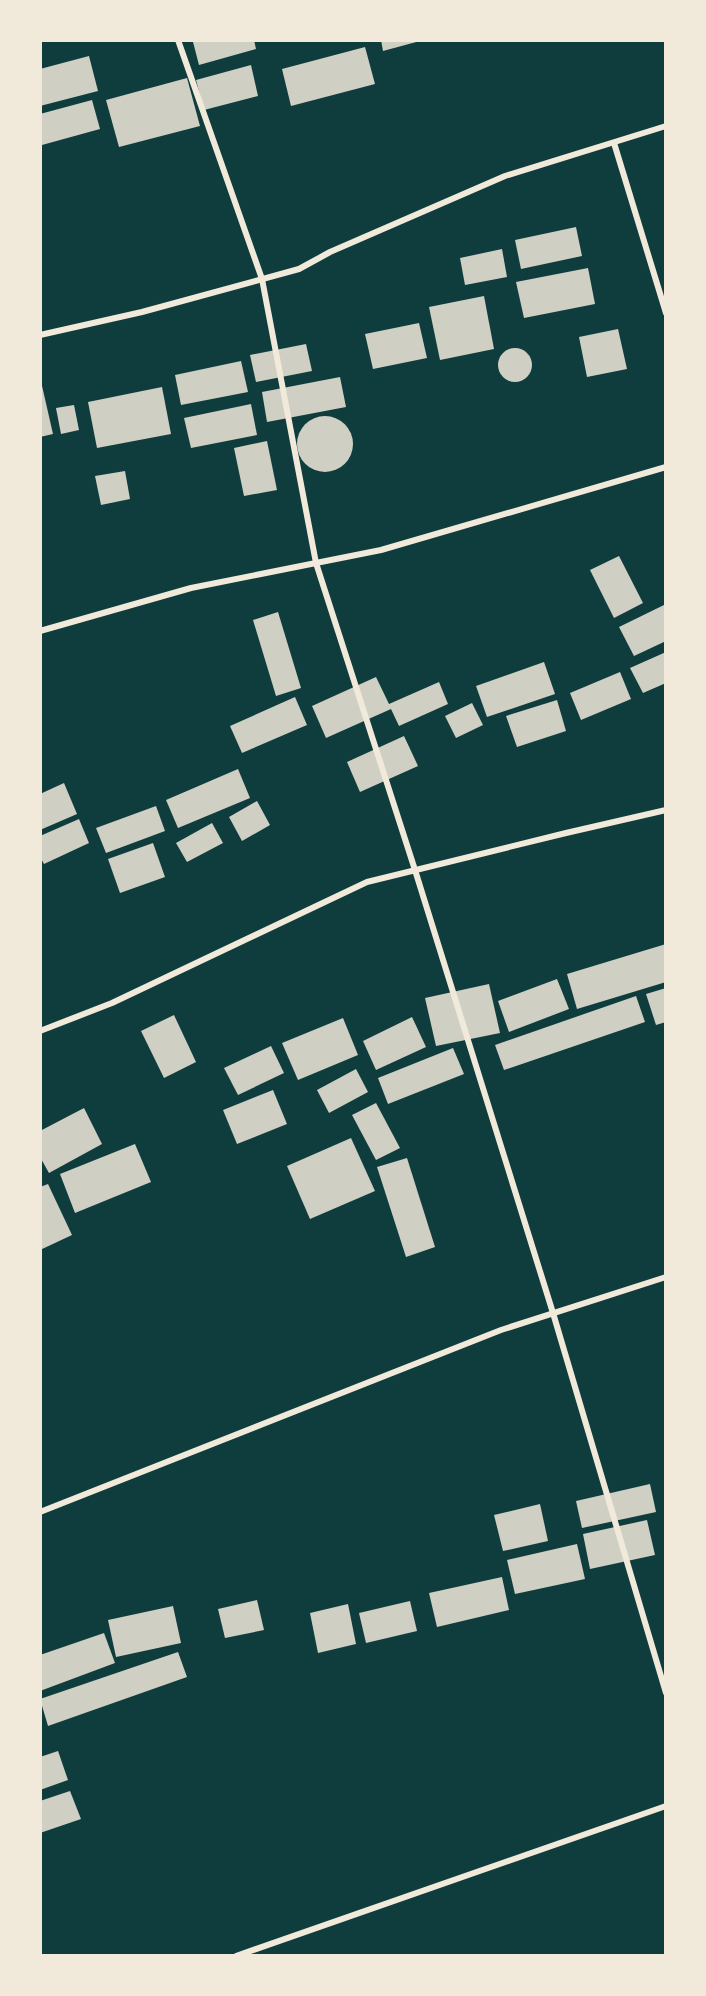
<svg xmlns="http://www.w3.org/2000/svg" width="706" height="1996" font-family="Quicksand,sans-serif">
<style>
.building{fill:#cfcfc3}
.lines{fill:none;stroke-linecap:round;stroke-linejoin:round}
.minor{stroke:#f1e9da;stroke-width:6}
</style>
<rect width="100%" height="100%" fill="#0f3d3e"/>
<g class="building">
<polygon points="198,40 254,40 256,49 199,65 193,42"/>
<polygon points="381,40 420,40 420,41 383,51"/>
<polygon points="365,47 375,84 291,106 282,69"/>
<polygon points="89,56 98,91 40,106 40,69"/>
<polygon points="251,65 258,96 204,110 196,80"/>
<polygon points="187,78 200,126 119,147 106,100"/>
<polygon points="92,100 100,129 42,145 40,114"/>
<polygon points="576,227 582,256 521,269 515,240"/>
<polygon points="502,249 507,277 465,285 460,258"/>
<polygon points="588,268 595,304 524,318 516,282"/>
<polygon points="484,296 494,349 440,360 429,307"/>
<polygon points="419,323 427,358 373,369 365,334"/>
<polygon points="618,329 627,369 587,377 579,337"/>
<polygon points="306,344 312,371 256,382 250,355"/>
<circle cx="515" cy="365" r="17"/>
<polygon points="241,361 248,392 181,405 175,375"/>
<polygon points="40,377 53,434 40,437"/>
<polygon points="340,377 346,407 267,422 262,392"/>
<polygon points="162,387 171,434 97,448 88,402"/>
<polygon points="251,404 257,435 191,448 184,418"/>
<polygon points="74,405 79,430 61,434 56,408"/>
<circle cx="325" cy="444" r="28"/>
<polygon points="267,441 277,490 244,496 234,448"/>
<polygon points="125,471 130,499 101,505 95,476"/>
<polygon points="619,556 643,603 614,618 590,570"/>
<polygon points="664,605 666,641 634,656 619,627"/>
<polygon points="278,612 301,688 276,696 253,620"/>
<polygon points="666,652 666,683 643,693 630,668"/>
<polygon points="544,662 555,694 487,717 476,686"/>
<polygon points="620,672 631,699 581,720 570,693"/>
<polygon points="376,677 389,704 439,682 448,704 399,726 391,709 326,738 312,706"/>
<polygon points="295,697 307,725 242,753 230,726"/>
<polygon points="557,700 566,731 517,747 506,716"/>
<polygon points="472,703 483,725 456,738 445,716"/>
<polygon points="404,736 418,766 360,792 347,762"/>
<polygon points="238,769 250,798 178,828 166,800"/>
<polygon points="64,783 77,814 40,830 40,794"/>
<polygon points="257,801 270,825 242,841 229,817"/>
<polygon points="156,806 165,831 106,853 96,828"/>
<polygon points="79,819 89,843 44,864 40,857 40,836"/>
<polygon points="212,823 223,843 187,862 176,843"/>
<polygon points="153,843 165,877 120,893 108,859"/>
<polygon points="666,944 666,982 577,1009 567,974"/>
<polygon points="557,979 569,1009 509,1032 498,1001"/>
<polygon points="489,984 500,1033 436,1046 425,998"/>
<polygon points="666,988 666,1022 656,1025 646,994"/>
<polygon points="636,996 645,1022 504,1070 495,1045"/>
<polygon points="174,1015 196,1062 164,1078 141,1031"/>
<polygon points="412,1017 426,1047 376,1070 363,1041"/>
<polygon points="343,1018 358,1055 298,1080 282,1043"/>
<polygon points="271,1046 284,1073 238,1095 224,1068"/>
<polygon points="453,1048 464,1074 388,1104 378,1078"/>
<polygon points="356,1069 368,1092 329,1113 317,1090"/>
<polygon points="273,1090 287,1124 237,1144 223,1110"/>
<polygon points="376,1103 400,1148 376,1160 352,1115"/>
<polygon points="84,1108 102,1144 49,1173 40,1157 40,1131"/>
<polygon points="351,1138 375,1191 310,1219 287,1166"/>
<polygon points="135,1144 151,1182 75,1213 60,1174"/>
<polygon points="407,1158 435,1247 406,1257 377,1167"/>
<polygon points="48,1184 72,1235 40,1250 40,1187"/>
<polygon points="650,1484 656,1512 582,1528 576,1501"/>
<polygon points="540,1504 548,1541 503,1551 494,1515"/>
<polygon points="647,1520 655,1555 590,1569 583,1534"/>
<polygon points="577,1544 585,1579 515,1594 507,1560"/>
<polygon points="502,1577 509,1610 437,1627 429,1593"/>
<polygon points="257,1600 264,1630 225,1638 218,1609"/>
<polygon points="410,1601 417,1631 366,1643 359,1613"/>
<polygon points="348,1604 356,1644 318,1653 310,1613"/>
<polygon points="173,1606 181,1643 116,1657 108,1620"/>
<polygon points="104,1633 115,1663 40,1691 40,1655"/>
<polygon points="178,1652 187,1677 48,1726 40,1699"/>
<polygon points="58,1751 68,1780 40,1790 40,1757"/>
<polygon points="70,1791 81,1819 40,1833 40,1801"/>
</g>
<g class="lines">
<g class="minor">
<polyline points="178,40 262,279 316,563 415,870 553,1313 666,1693"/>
<polyline points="614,143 666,313"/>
<polyline points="40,335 142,312 299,269 330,252 505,176 666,126"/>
<polyline points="40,631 191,588 381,550 666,467"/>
<polyline points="40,1031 112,1003 367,882 566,833 666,810"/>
<polyline points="40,1512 501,1330 666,1277"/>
<polyline points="236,1956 666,1806"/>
</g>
</g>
<rect width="706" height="1996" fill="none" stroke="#f1e9da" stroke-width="84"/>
</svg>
